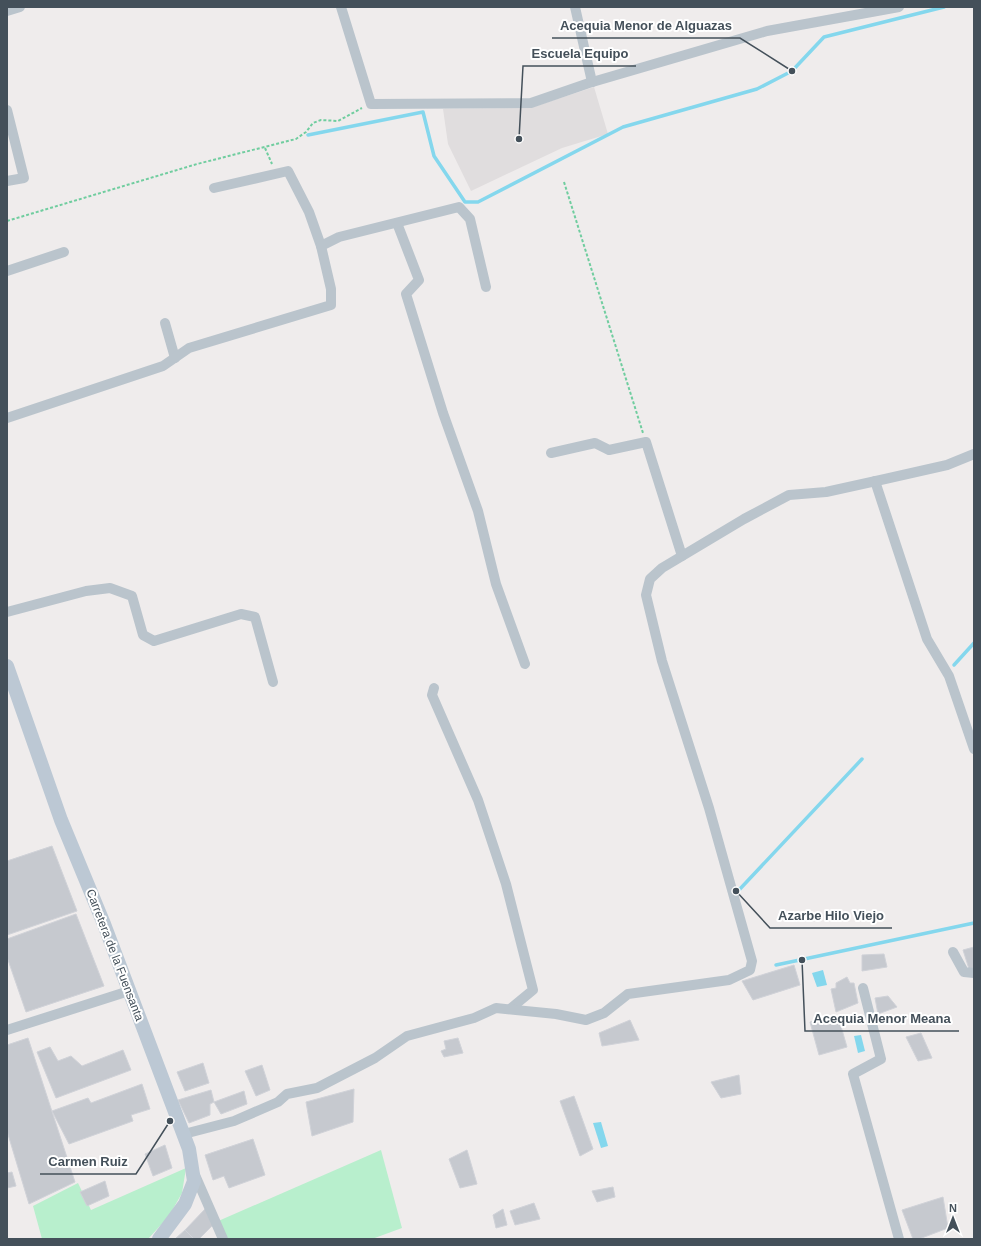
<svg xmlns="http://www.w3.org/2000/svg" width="981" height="1246" font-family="Helvetica,sans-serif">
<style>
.education{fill:#e0ddde}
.green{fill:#b8efcd}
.water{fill:#84d7ed}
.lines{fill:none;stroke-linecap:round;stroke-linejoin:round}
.stream{stroke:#84d7ed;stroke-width:3.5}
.building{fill:#c6c9cf;stroke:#d0d2d8}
.path{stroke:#70cd9f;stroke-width:2;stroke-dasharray:3 2;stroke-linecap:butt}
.street{stroke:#bac4cc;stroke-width:10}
.secondary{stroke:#bcc8d4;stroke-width:14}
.labels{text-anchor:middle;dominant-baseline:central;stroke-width:4;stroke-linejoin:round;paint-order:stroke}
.street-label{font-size:12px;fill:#44505a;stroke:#fff}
.leader{fill:none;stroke:#44505a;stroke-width:1.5}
.callout-dot{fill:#44505a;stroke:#fff;stroke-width:1.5}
.callout-label{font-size:13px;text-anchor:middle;font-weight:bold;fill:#44505a;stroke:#fff;stroke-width:4;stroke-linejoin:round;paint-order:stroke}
</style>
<rect width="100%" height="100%" fill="#efecec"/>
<polygon class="education" points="594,87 608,134 562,148 471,191 448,144 443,109 530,108"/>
<g class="green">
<polygon points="381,1150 402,1228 372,1239 222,1239 216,1222"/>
<polygon points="186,1168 182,1193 169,1216 148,1239 42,1239 33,1206 78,1183 91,1210"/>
</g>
<g class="water">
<polygon points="823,970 827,985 817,987 812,973"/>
<polygon points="861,1035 865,1051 858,1053 854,1036"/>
<polygon points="601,1122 608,1146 601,1148 593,1123"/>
</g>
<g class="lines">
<g class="stream">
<polyline points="308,135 423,112 434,156 465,202 478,202 623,127 757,89 792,71 824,37 944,7"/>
<polyline points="954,665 974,643"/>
<polyline points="734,891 739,890 862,759"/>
<polyline points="776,965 974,923"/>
</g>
</g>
<g class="building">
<polygon points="52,846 77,911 7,935 7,861"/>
<polygon points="76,914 104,986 26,1012 7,957 7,939"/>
<polygon points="974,947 974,972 970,972 963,950"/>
<polygon points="884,954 887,967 862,971 862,955"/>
<polygon points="794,965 800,985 753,1000 742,981"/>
<polygon points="847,977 850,983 854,983 858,1003 836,1012 831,989 836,988 836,983"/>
<polygon points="888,996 897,1007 878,1014 875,998"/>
<polygon points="838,1016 847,1047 819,1055 810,1022"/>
<polygon points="630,1020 639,1040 602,1046 599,1033"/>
<polygon points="921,1033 932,1058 918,1061 906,1037"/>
<polygon points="28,1038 75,1182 29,1204 7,1131 7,1045"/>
<polygon points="458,1038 463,1053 444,1057 441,1051 446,1049 444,1041"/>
<polygon points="50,1047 58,1061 71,1056 82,1066 123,1050 131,1070 56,1098 37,1052"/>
<polygon points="203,1063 209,1083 185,1091 177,1072"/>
<polygon points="262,1065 270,1090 256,1096 245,1071"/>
<polygon points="739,1075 741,1094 721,1098 711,1082"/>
<polygon points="142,1084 150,1109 131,1115 133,1121 69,1144 52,1111 88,1098 91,1103"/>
<polygon points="354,1089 353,1122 312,1136 306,1102"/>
<polygon points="211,1090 214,1102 210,1104 210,1115 189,1123 178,1100"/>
<polygon points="244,1091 247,1104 221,1114 214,1102"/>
<polygon points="574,1096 593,1149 580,1156 560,1101"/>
<polygon points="253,1139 265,1175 229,1188 224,1176 213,1180 205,1155"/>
<polygon points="165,1145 172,1168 153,1176 145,1154"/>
<polygon points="467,1150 477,1184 460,1188 449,1159"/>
<polygon points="12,1172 16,1186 7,1188 7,1173"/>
<polygon points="105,1181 109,1196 87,1206 80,1192"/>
<polygon points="613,1187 615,1197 597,1202 592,1191"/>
<polygon points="943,1197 948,1228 919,1239 913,1239 902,1210"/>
<polygon points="534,1203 540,1219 515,1225 510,1211"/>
<polygon points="206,1208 213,1225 199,1239 194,1239 185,1230"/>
<polygon points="503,1209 507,1225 496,1228 493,1215"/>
<polygon points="185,1230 194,1239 175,1239"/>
</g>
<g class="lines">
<g class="path">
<polyline points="265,148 272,164"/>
<polyline points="564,182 643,433"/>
<polyline points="7,221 197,164 296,139 306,132 313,123 321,120 338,121 362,108"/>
</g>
<g class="street">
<polyline points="341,7 371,104 531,103 589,83 767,31 899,7"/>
<polyline points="575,7 592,82"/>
<polyline points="7,11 20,7"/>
<polyline points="7,110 24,178 7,181"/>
<polyline points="214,188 288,171 309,212 321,246"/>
<polyline points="397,223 419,280 406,294 443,413 478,511 496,584 525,664"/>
<polyline points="7,271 64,252"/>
<polyline points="165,323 175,358"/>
<polyline points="7,418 163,366 189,348 331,305 331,289 321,246 339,237 459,207 470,219 486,287"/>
<polyline points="551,453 595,443 609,450 646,442 682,556"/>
<polyline points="875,481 927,639 949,676 974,749"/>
<polyline points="7,612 86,591 110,588 132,596 143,635 154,641 241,614 255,617 273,682"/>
<polyline points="434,688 432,695 478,800 506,884 533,990 510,1009"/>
<polyline points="953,952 964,972 974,973"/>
<polyline points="863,988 881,1059 853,1074 899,1239"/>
<polyline points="7,1030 129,991"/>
<polyline points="184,1134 234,1121 278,1102 287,1094 317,1088 375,1058 407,1036 474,1018 496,1008 556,1014 586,1020 604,1013 628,994 729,980 750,970 752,961 709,808 662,661 646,595 650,579 662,568 744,519 789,495 826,492 885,479 947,465 974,454"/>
<polyline points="195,1175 223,1239"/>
</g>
<polyline class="secondary" points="7,666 61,820 104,924 189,1149 194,1181 185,1204 159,1239"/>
</g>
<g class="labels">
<g class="street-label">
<text transform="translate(115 955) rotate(69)">Carretera de la Fuensanta</text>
</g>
</g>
<path class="leader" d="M792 71L740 38H552M519 139L523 66H636M736 891L770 928H892M802 960L805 1031H959M170 1121L136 1174H40"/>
<g class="callout-dot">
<circle cx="792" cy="71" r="4"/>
<circle cx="519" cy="139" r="4"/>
<circle cx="736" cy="891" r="4"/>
<circle cx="802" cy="960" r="4"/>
<circle cx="170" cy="1121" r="4"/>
</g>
<g class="callout-label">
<text x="646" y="30">Acequia Menor de Alguazas</text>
<text x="580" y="58">Escuela Equipo</text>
<text x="831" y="920">Azarbe Hilo Viejo</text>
<text x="882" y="1023">Acequia Menor Meana</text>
<text x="88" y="1166">Carmen Ruiz</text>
</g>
<rect width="981" height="1246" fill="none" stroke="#44505a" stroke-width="16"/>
<g transform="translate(953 1218)" stroke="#ffffff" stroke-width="3" paint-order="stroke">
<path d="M0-3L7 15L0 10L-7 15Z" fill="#44505a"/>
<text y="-6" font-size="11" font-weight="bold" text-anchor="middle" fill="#44505a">N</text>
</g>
</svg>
